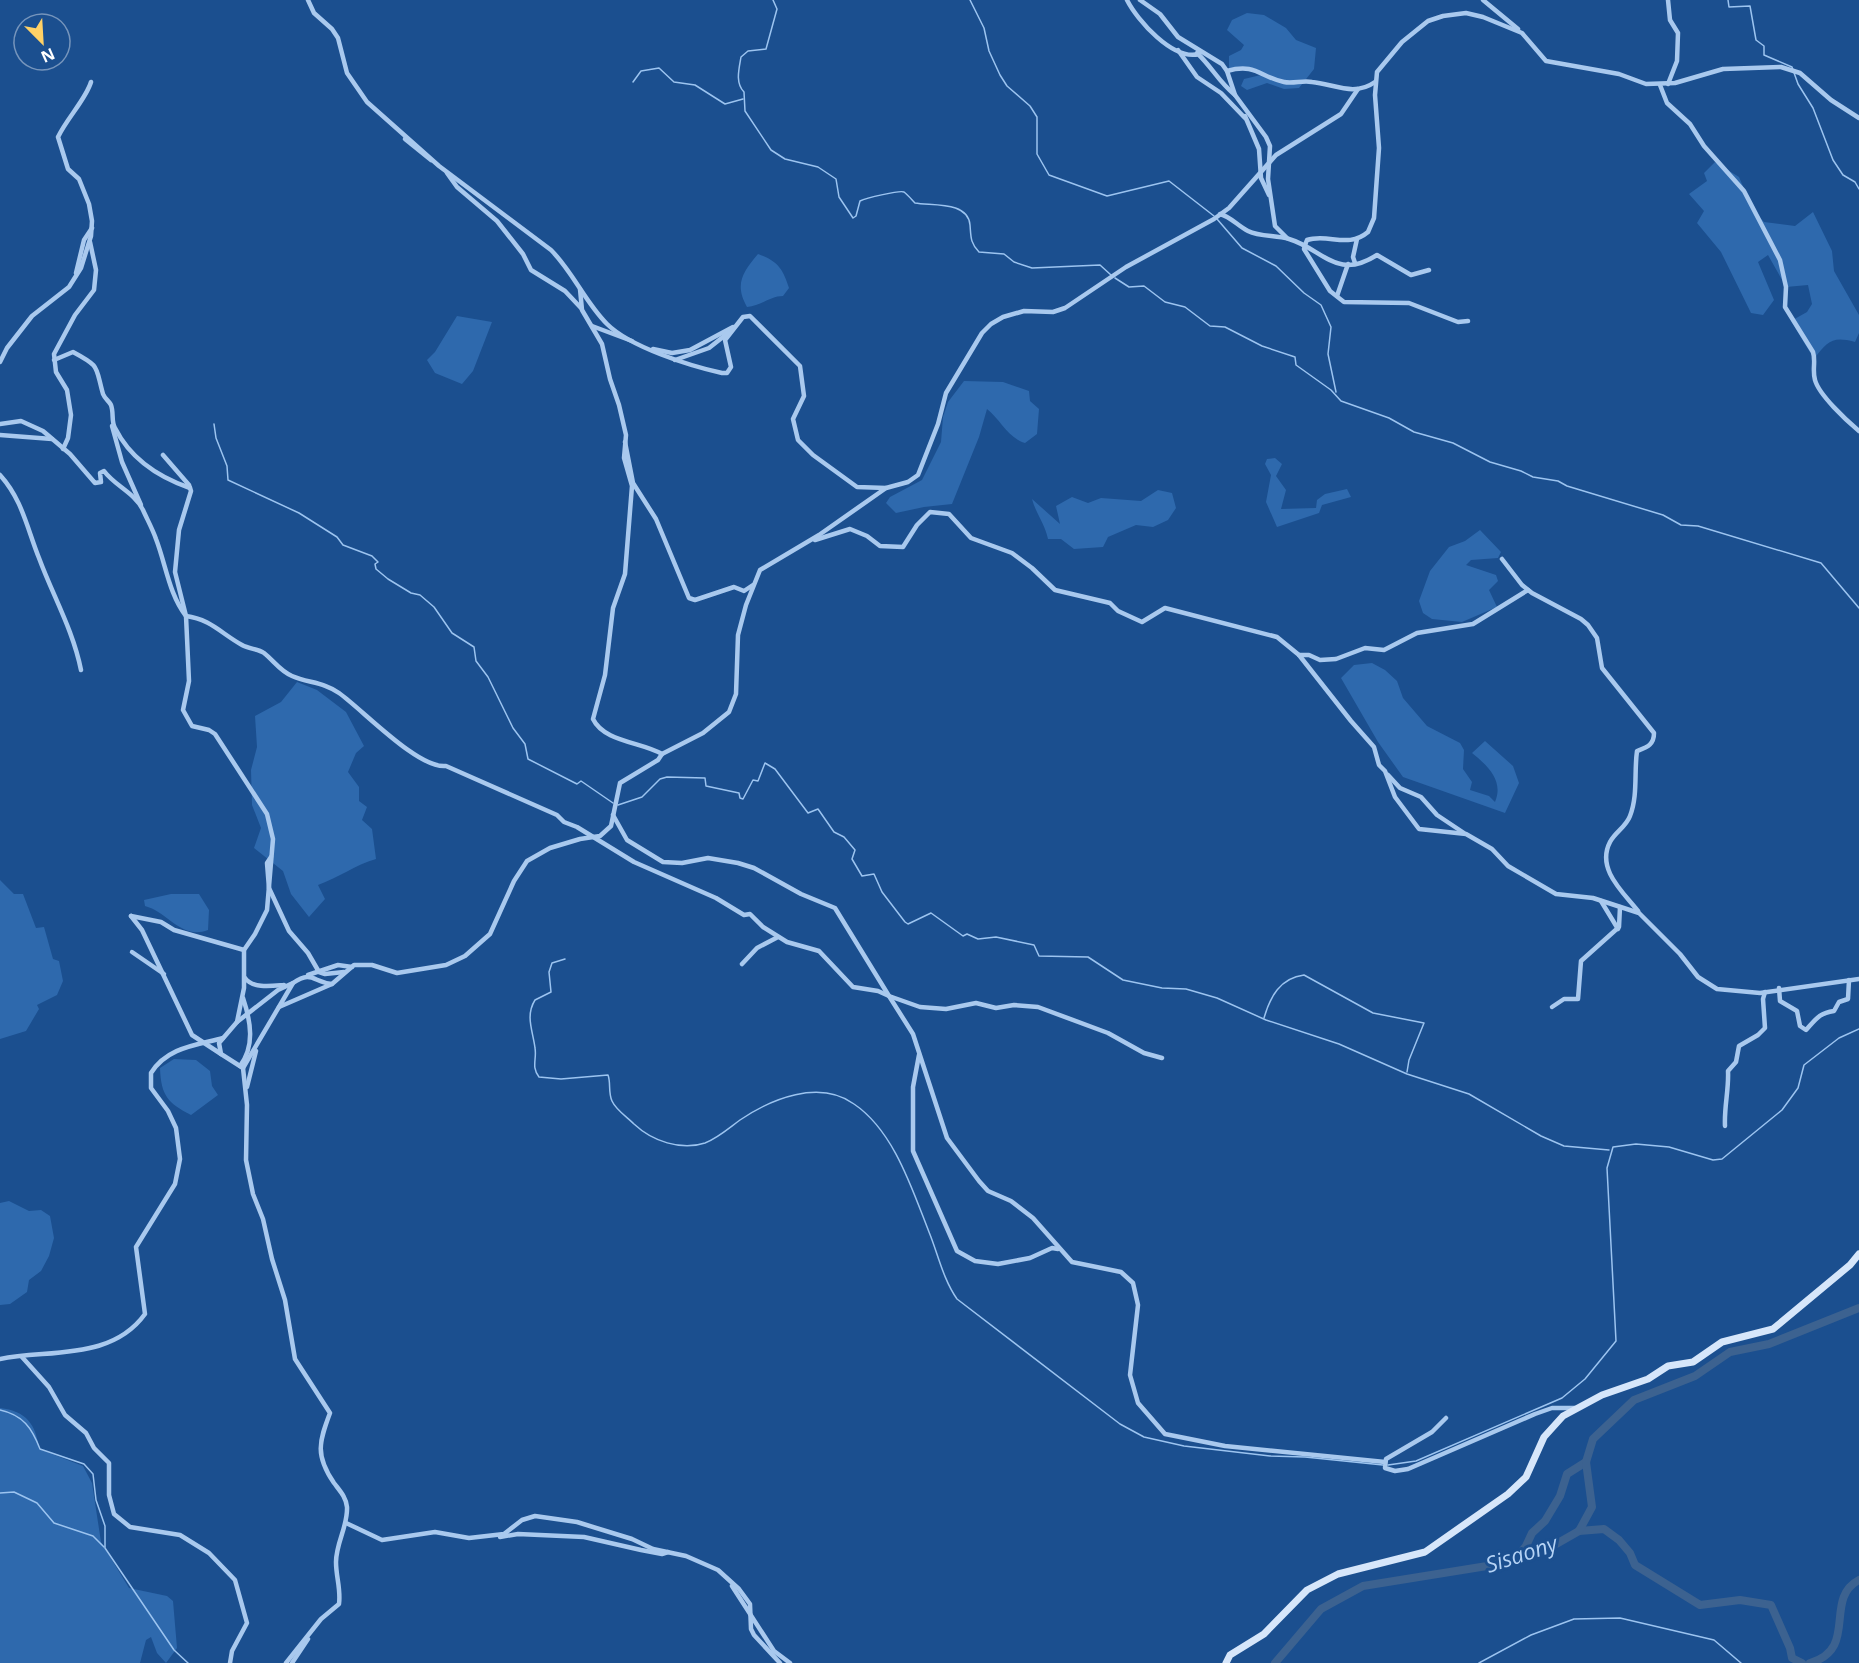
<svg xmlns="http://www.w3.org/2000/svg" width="1859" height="1663" font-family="'Open Sans',sans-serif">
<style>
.green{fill:#2e69ad}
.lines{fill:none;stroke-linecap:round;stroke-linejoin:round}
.stream{stroke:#9cc4f0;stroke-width:1.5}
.river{stroke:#3c6290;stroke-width:8}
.street{stroke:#a9c9ee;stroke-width:4.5}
.secondary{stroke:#d6e6fa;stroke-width:7}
.labels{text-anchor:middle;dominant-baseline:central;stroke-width:6;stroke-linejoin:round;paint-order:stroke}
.water-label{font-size:22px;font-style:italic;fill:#b5d3f5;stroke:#1b4f8f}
</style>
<rect width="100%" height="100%" fill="#1b4f8f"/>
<g class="green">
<polygon points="1247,13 1264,15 1286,28 1296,40 1316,48 1314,69 1299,88 1284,89 1267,83 1247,90 1241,86 1244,79 1261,75 1245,69 1229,71 1229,56 1241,50 1244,45 1227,30 1232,20"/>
<path d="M1715,162L1739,177L1753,210L1764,222L1795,226L1813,212L1832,251L1834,271L1859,315V333L1855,342C1832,336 1828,341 1814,359L1791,321L1807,312L1812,304L1808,285L1786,287L1768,255L1758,262L1774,300L1763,315L1751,313L1721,252L1697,223L1704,211L1689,194L1707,181L1704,173Z"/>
<path d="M758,254C778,261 783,269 789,288L783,296C770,296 761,306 747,307C734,284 743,272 758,254Z"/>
<polygon points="457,316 492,322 473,371 462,384 435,373 427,360 435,352"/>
<path d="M964,381L1003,382L1029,391L1030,401L1039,409L1037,434L1025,443C1008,438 1000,419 987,409L979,437L952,504L924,507L896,513L886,503L890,497L922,480L941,442L943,417L948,402Z"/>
<polygon points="1275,458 1282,464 1276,476 1286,490 1281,509 1316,508 1317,500 1325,494 1347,489 1351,497 1322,505 1319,513 1277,527 1266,502 1271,475 1265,464 1267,459"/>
<path d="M1158,490L1172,493L1176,508L1168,520L1153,527L1136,525L1108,537L1103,547L1074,549L1061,539H1048C1045,524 1036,514 1032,499L1060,524L1056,506L1072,497L1088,503L1101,498L1141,501Z"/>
<polygon points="1480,530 1501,552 1498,558 1471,560 1466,565 1496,575 1498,581 1489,590 1497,607 1462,622 1432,619 1423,613 1419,601 1430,571 1449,547 1465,541"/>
<path d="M1372,663L1385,670L1397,681L1403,698L1427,726L1460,743L1464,750L1463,769L1472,782L1470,790L1489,796L1495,802C1504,781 1488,766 1472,753L1485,741L1513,766L1519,783L1505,813L1403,777L1378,742L1341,678L1354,665Z"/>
<path d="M297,682L317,690L346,712L364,746L356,753L348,772L359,787V801L367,807L362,820L372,829L376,859C355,865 338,878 318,885L325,899L309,917L291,894L283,871L254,848L261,828L252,805L251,770L257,747L255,716L281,702Z"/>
<polygon points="0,880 14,894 23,894 36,928 44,927 53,959 59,961 63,981 57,995 37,1005 39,1009 26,1031 0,1039"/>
<path d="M171,894H199L209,910L208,930C181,940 168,912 145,906L144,900Z"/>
<path d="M174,1059L196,1060L210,1071L212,1086L218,1095L191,1115C168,1103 161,1096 160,1068Z"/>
<polygon points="9,1201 29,1211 41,1210 50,1216 54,1238 49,1256 41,1271 29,1280 27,1292 10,1304 0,1305 0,1203"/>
<path d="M0,1408C26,1411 36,1424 39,1449L83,1466L92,1483L101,1542L129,1588L167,1596L173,1601L177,1648L166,1663L157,1653L151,1637L146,1640L140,1663H0Z"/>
</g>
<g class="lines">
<g class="stream">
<path d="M773,0L777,9L766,49L748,51L741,57C739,69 735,83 744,92L745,111L771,150L785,159L818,167L836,179L839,197L853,218L856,216L860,201C866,198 900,190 904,192C908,195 912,200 915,203C932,206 968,201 970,225C971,236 970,243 979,252L1004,254L1014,262L1032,268L1100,265L1111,275"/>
<polyline points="970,0 984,28 989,51 1000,75 1007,86 1030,106 1037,117 1037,154 1049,175 1107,196 1169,181 1214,216"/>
<polyline points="1728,0 1729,7 1750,6 1756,40 1764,46 1764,55 1792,67 1798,84 1813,108 1833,160 1843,175 1855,182 1859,189"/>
<polyline points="633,82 641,71 659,68 674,82 695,85 725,104 743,99"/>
<polyline points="1217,219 1242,248 1276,266 1304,293 1321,305 1331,327 1328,354 1336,392"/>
<polyline points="1115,278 1129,287 1144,286 1165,302 1185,307 1210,326 1225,327 1262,346 1295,357 1296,365 1331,390 1341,401 1389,418 1414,432 1453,443 1490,462 1521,471 1533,477 1558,481 1567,486 1663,515 1681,525 1698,526 1821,563 1859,608"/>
<polyline points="214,424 216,438 227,466 228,480 299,513 337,537 343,545 372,556 378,562 375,564 376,569 388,579 411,593 420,595 434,607 452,633 474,647 476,661 488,677 513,728 525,744 528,759 577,784 581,781 613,803"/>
<polyline points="618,805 642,797 660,779 667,777 705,778 706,786 739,793 740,798 743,799 753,780 758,781 765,763 775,769 808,813 818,809 834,832 844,837 855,850 852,859 862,876 874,874 882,892 905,922 908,924 931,913 963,936 967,934 978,939 996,937 1034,945 1039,956 1088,957 1123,980 1162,988 1186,989 1217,998 1266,1020 1339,1044 1407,1074 1469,1094 1541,1136 1564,1146 1609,1150"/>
<path d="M565,959L552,963L549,972L551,992L535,1000C525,1016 533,1031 535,1048C537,1059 531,1067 539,1077L561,1079L608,1075C611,1083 608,1092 612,1101C616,1110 627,1117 634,1124C652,1141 681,1151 705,1143C718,1138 729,1128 740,1120C771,1099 819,1079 854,1104C894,1131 912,1189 929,1232C938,1254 943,1279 957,1299L1120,1424L1144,1437L1184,1446L1270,1456L1305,1457L1383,1465"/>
<path d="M1264,1018C1270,997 1280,978 1304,975L1373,1013L1424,1023L1409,1060L1407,1072"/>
<path d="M0,1410C23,1415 32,1428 40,1449L84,1464L93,1474L96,1500L105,1526V1548L174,1650L188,1663"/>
<polyline points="1388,1465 1416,1461 1562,1398 1585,1379 1616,1341 1607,1168 1613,1147 1636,1144 1669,1147 1713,1160 1722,1159 1782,1110 1798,1088 1804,1065 1839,1038 1859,1029"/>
<polyline points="0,1493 14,1492 37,1503 54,1523 93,1536 104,1547"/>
<polyline points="1479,1663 1531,1635 1574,1619 1620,1618 1714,1640 1741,1663"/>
</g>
<g class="river">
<polyline points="1579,1531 1604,1529 1619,1540 1630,1553 1635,1565 1700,1605 1740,1600 1771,1605 1790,1648 1792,1658 1802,1663"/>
<polyline points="1516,1558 1526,1546 1532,1533 1545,1521 1560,1496 1567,1474 1586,1462"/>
<polyline points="1275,1663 1321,1609 1363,1586 1487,1566 1544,1551 1579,1531 1592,1507 1586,1462 1593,1439 1634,1400 1695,1376 1730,1352 1769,1344 1859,1308"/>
<path d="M1810,1663C1859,1649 1823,1599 1859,1580"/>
</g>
<g class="street">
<path d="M308,0L314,13L332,29L338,38L347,73L367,102L439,166L551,250C573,272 585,302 607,324C630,347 690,366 722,373H727L731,367L725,340L743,317L750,316L800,366L804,396L793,419L798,440L813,455L857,487L886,488"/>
<path d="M1127,0C1137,20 1173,61 1199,54"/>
<polyline points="1140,0 1160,14 1178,37 1222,64 1227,71 1235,95 1266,137 1270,146 1268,179 1275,226 1287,238"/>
<polyline points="1483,0 1518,29"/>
<polyline points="1668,0 1670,20 1678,33 1677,61 1668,84"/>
<polyline points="1178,50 1197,77 1221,93 1245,118"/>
<path d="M1197,53C1212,67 1218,81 1235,95"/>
<path d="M1227,71C1256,63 1260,77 1284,82C1293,84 1303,80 1312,82C1334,84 1354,97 1375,82"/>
<path d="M1660,85L1667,103L1690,124L1704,146L1744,191L1780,260L1786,287L1785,307L1813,352C1816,361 1812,370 1815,380C1819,395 1847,421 1859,431"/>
<polyline points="1245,116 1259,149 1261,178 1269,195"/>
<polyline points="405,139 431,160"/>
<polyline points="447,173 457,187 497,221 523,254 531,270 565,291 581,308"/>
<path d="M1220,214C1231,217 1238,226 1248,231C1260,237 1276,235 1289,239C1323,249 1336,281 1377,255L1411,275L1429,270"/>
<path d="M1305,245L1307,240C1328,233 1348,249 1368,232L1374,218L1379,148L1375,95L1377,72L1402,42L1428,21L1443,16L1466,13L1483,17L1522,33L1546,61L1619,74L1646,84L1675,83L1723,69L1781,67L1800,73L1831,100L1859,118"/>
<polyline points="1305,245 1304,249 1330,291 1344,302 1409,303 1458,322 1468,321"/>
<polyline points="1355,263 1353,257 1357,239"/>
<polyline points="76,273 84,240 92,228"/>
<path d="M580,289L582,310L602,344L610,379L619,405L626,435L624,458L632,486L625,574L613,608L605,675L593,719C604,742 642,742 662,754"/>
<polyline points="1337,296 1348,264"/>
<polyline points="592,326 632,341"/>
<polyline points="653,349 672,353 690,350 733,327"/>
<path d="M54,360L73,352C101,367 95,366 103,394C105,399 109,401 111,405C114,413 111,421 115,428C130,458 158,477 190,488"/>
<polyline points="675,360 709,348 728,333"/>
<path d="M0,362L7,348L32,316L69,287L81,268L91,236L92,221L89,204L79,179L68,169L58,137C67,118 86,99 91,82"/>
<path d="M0,424L21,421L43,431L70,454L95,483L101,482L100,473L104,471C115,486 135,493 143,510C147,519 153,530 156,539C166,565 169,594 186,616C210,619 222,634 242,645C249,649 258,649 264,653C274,661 280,671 292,676C308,683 324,682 339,693C363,710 418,769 446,766L557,815L564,822L577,827L634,862L716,898L744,915L750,914L763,927L787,942L819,951L853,987L878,991L889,996L913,1034L947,1138L979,1181L988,1191L1011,1201L1033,1218L1072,1262L1121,1272L1133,1283L1138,1305L1130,1375L1138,1403L1165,1434L1225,1446L1385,1462"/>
<polyline points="112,426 122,462 141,505"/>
<polyline points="0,435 52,439"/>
<polyline points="625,442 633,483 656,519 689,598 695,600 734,587 744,591 753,585"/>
<polyline points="63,449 68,438 71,415 67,390 56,372 54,354 75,315 94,290 96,270 90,242"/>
<path d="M163,455L189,485L191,491L179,530L175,572L186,616L189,681L183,710L192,726L209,730L215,734L267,814L273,839L267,910L255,934L244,950V988L237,1022L219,1043L221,1054L243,1068L247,1105L246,1160L253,1194L263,1219L272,1259L285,1300L295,1359L330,1413C319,1442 315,1455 334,1483C340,1491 346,1497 347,1507C348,1526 336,1543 336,1562C336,1577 341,1589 339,1604L321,1619L286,1663"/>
<path d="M0,475C22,499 27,528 39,558C53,596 73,630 81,670"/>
<polyline points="815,540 850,529 867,536 880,546 903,547 917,525 930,512 949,514 971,538 1012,553 1032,568 1055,590 1110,603 1118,611 1142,622 1165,608 1277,637 1299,655 1351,721 1374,747 1379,765 1385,771 1395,797 1419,829 1466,834 1492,849 1508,866 1556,894 1593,898 1639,913 1680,954 1698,977 1717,989 1760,993 1859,979"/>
<path d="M1502,559L1522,585L1532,593L1581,619L1588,625L1597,638L1602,668L1654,733C1654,745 1647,747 1637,751C1634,772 1638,796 1630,816C1626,827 1615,832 1610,842C1596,869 1623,892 1638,911"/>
<polyline points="1299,655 1309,655 1320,660 1336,659 1365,648 1384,650 1417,633 1473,624 1528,590"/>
<polyline points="1388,775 1400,788 1421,797 1437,815 1464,833"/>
<polyline points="613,815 627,840 663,862 682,863 708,858 738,863 754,868 801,894 835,908 889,996 920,1007 946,1009 976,1003 996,1008 1014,1005 1038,1007 1108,1033 1144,1053 1162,1058"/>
<polyline points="271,857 267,863 269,888 289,931 308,953 319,972 325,974 344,972"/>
<polyline points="1601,901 1618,929"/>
<polyline points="131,916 142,930 192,1035 221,1054"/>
<polyline points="131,916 161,922 174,930 244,950"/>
<polyline points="132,952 164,974"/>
<polyline points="742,964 757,948 778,937"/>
<polyline points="308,975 338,965 352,967"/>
<path d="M245,978C253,989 272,986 284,985"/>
<path d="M1779,988L1780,1001L1797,1011L1800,1026L1806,1030C1816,1019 1819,1013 1834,1011L1839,1002L1848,999L1849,980"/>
<polyline points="279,1007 332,984"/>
<polyline points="1552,1007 1564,999 1578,999 1581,961 1619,927 1620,907"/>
<polyline points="237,1022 278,990 293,983"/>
<polyline points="919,1055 913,1087 913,1151 957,1251 975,1261 998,1264 1030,1258 1052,1248 1058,1249"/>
<path d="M240,1066C255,1046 251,1022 243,998"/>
<path d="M243,1068L293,983C312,970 313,982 332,984L354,965H372L397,973L446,965L465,956L490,934L514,881L527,861L550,848L580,839L600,836L611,826L620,783L658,760L662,754L703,733L729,712L736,694L738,635L746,605L760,570L819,535L886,488L908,482L918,475L938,424L946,393L982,333L991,324L1003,317L1024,311L1053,312L1065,308L1126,267L1214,219L1229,208L1276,155L1341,114L1358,89"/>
<polyline points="247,1087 256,1051"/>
<path d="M1725,1126C1724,1106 1729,1090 1728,1071L1736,1062L1739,1046L1758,1035L1765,1028L1763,999L1765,992"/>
<polyline points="22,1357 49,1387 65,1415 86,1433 94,1448 109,1463 109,1495 114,1514 130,1527 180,1535 209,1553 235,1580 247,1623 232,1651 230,1663"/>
<path d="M0,1359C49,1349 111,1361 145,1314L136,1247L175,1184L180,1159L176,1128L168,1111L151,1088V1073C167,1047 197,1045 223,1038"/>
<polyline points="1446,1418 1432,1432 1386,1459 1385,1468 1395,1471 1408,1469 1535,1414 1552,1408 1575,1408"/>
<polyline points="346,1523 382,1540 435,1532 469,1538 504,1534 522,1520 535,1516 577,1522 632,1539 653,1549 686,1556 718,1570 739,1589 750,1604 751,1629 754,1635 780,1663"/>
<polyline points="500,1537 518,1534 584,1537 641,1550 662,1554 668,1552"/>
<polyline points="732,1586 774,1651 790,1663"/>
<polyline points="292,1663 308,1639"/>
</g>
<polyline class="secondary" points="1226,1663 1230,1655 1264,1634 1307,1590 1338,1574 1425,1552 1508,1494 1526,1477 1544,1437 1563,1416 1602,1395 1648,1379 1668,1366 1693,1362 1722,1342 1773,1329 1850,1265 1859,1254"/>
</g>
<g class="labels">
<g class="water-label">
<text transform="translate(1521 1553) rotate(-18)">Sisaony</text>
</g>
</g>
<g transform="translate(42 42) rotate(156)"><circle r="28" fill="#1b4f8f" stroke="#7695bc" stroke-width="1.5"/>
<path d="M0-4.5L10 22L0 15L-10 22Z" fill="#ffd166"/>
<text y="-9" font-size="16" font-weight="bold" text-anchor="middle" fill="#ffffff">N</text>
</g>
</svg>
